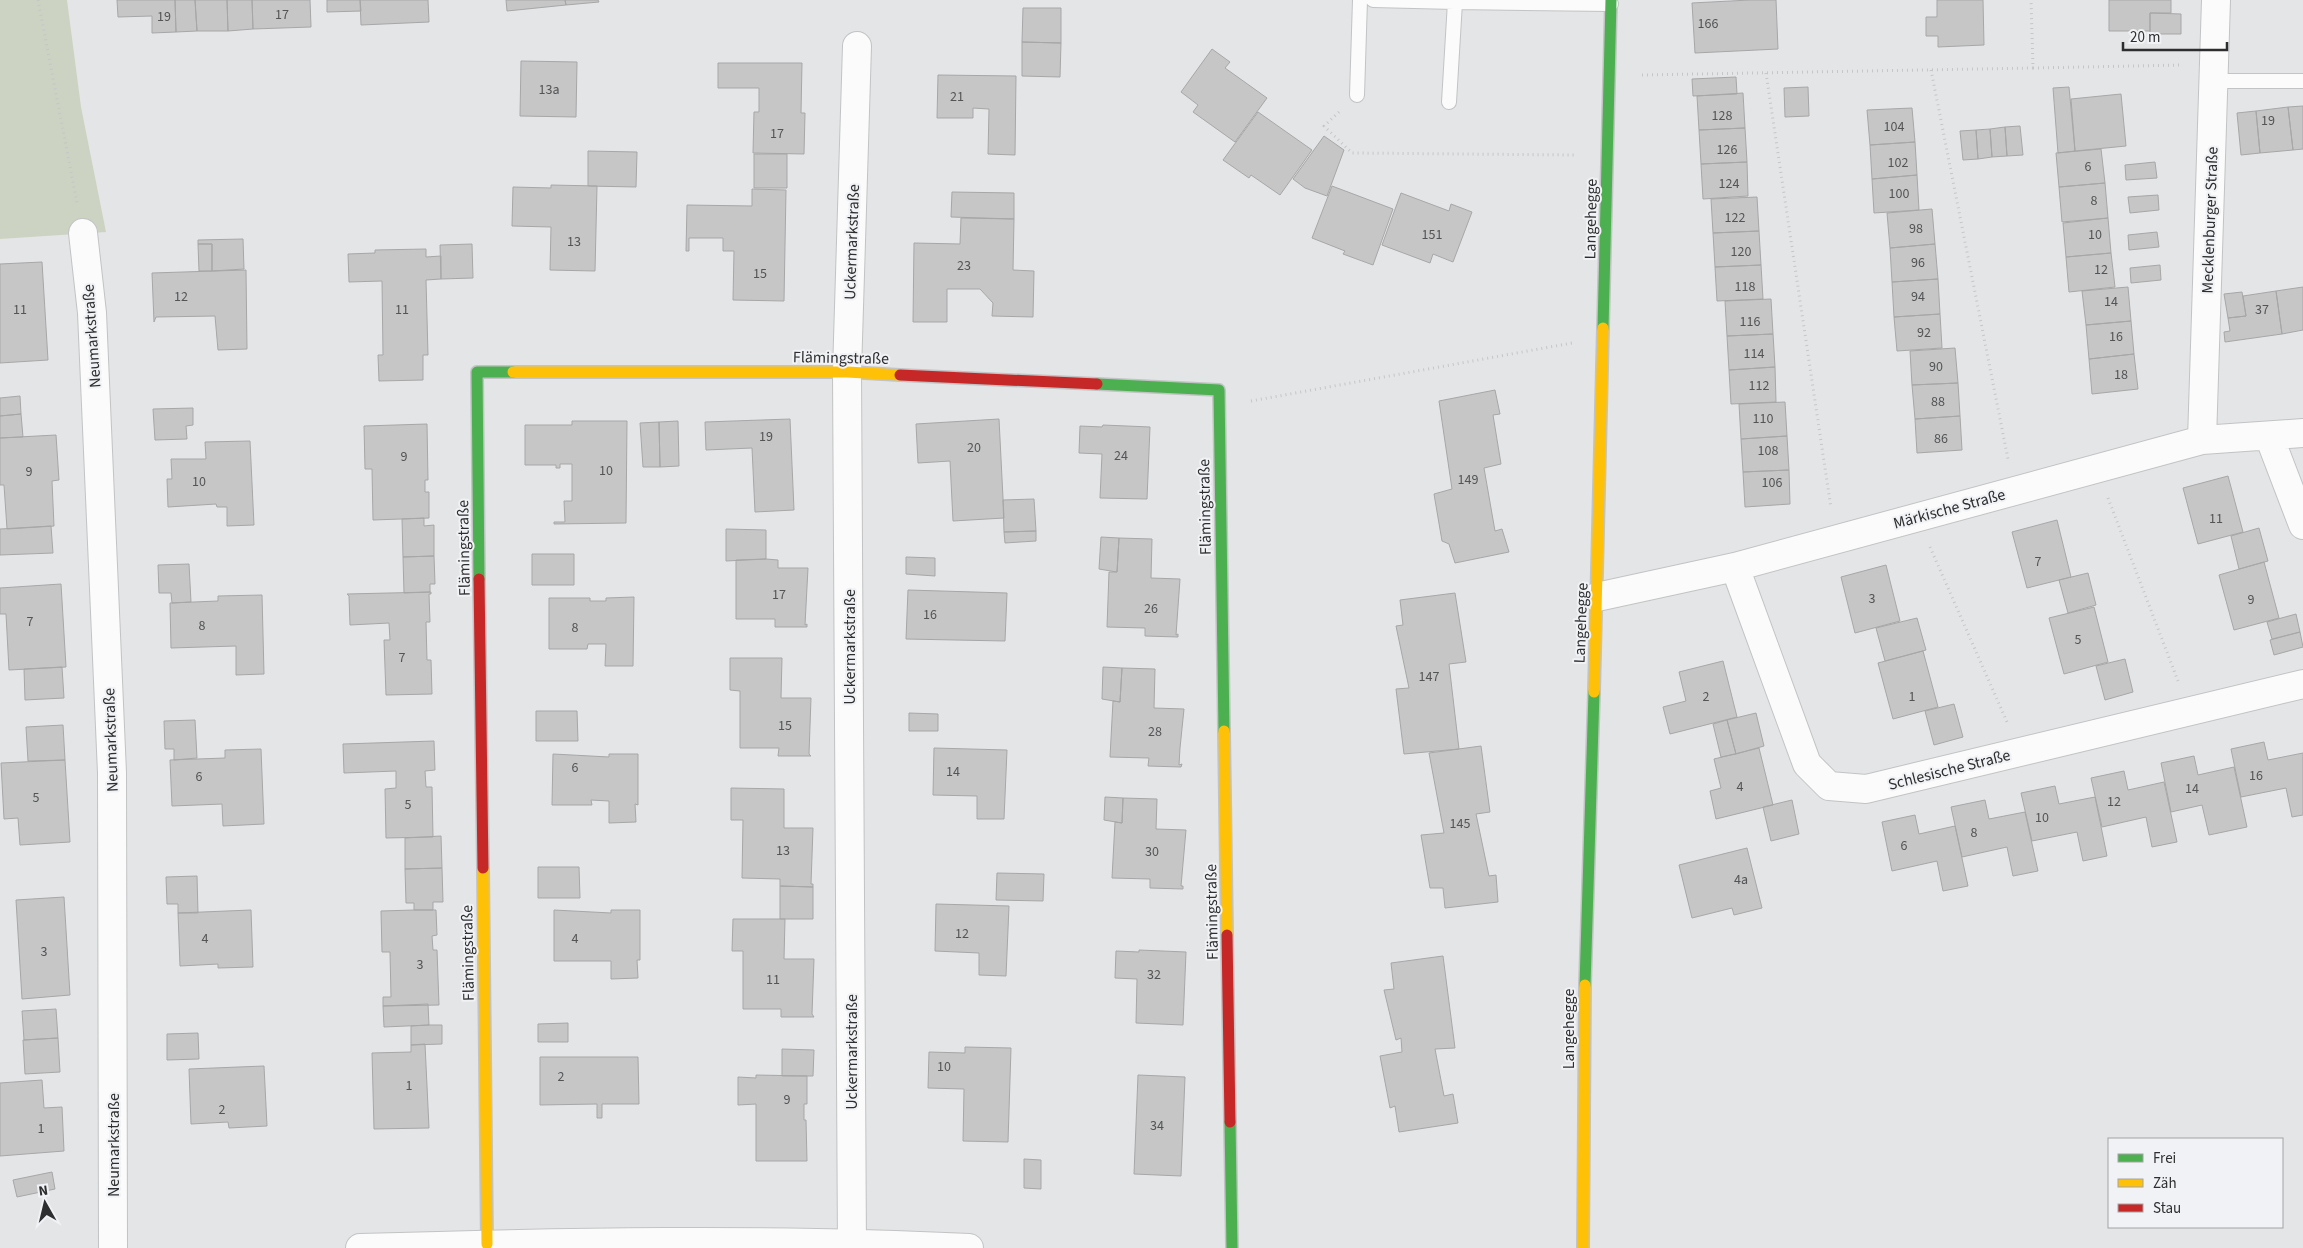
<svg xmlns="http://www.w3.org/2000/svg" width="2303" height="1248" viewBox="0 0 2303 1248" font-family="'Source Sans 3',sans-serif">
<rect width="100%" height="100%" fill="#e4e5e7"/>
<!-- green -->
<path fill="#ccd3c3" d="M0 0H67L81 107 106 232 0 239Z"/>
<!-- building -->
<path fill="#c6c6c7" stroke="#a7a7a8" d="M117 0H175L176 32 152 33V16L118 17Z
M175 0H195L197 31 176 32Z
M195 0H227L228 31H197Z
M227 0H252L253 29 228 31Z
M252 0H310L311 27 253 29Z
M327 0H360L361 11 327 12Z
M360 0H428L429 22 361 25Z
M506 0H565L566 5 507 11Z
M565 0H598L599 2 566 5Z
M1750 0H1776L1778 49 1695 53 1692 3Z
M1937 0H1983L1984 45 1938 47V36H1926V17H1937Z
M2109 0H2171V13H2150V31H2109Z
M1023 8H1061V43L1022 42Z
M2150 13 2181 14V34H2150Z
M1022 42 1061 43 1060 77 1022 76Z
M1212 49 1230 62 1225 68 1267 98 1235 142 1193 112 1198 105 1181 92Z
M521 61 577 62 576 117 520 116Z
M718 63H802L801 113H805L804 154 753 153 754 112H759V88H718Z
M938 75 1016 76 1015 155 988 154 989 109 973 108V118H937Z
M1736 77 1737 94 1693 96 1692 79Z
M1808 87 1809 116 1785 117 1784 88Z
M2069 87 2075 151 2058 153 2053 88Z
M1743 93 1745 128 1699 130 1697 96Z
M2121 94 2126 146 2075 151 2071 99Z
M2303 106V149L2293 150 2288 107Z
M2288 107 2293 150 2260 153 2256 111Z
M1912 108 1915 142 1870 145 1867 110Z
M2256 111 2260 153 2241 155 2237 113Z
M1258 112 1312 150 1280 195 1251 175 1249 178 1223 160Z
M2020 126 2023 155 2007 156 2005 127Z
M2005 127 2007 156 1992 157 1990 129Z
M1745 128 1747 162 1701 164 1699 130Z
M1990 129 1992 157 1978 159 1976 130Z
M1976 130 1978 159 1963 160 1960 131Z
M1324 136 1344 150 1327 196 1305 188 1293 179Z
M1915 142 1917 175 1872 179 1870 145Z
M2101 149 2105 183 2059 187 2056 153Z
M588 151 637 152 636 187 588 186Z
M754 154H787V188H754Z
M1747 162 1748 196 1703 199 1701 164Z
M2155 162 2157 178 2126 180 2125 165Z
M1917 175 1919 210 1874 213 1872 179Z
M2105 183 2108 218 2062 222 2059 187Z
M551 185 597 186 595 271 550 270 551 227 512 226 513 187 551 188Z
M1332 186 1393 209 1373 265 1343 254 1345 251 1312 238Z
M752 189 786 190 784 301 733 300 734 251H723V238H689V251H686L687 205 752 206Z
M952 192 1014 193V219L951 217Z
M1401 193 1449 211 1451 204 1472 212 1453 262 1433 254 1430 263 1382 245Z
M2158 195 2159 210 2130 213 2128 197Z
M1757 197 1759 231 1713 233 1711 199Z
M1932 209 1935 244 1890 248 1887 213Z
M961 218 1014 219 1013 270 1034 271 1033 317 992 316 993 303 980 289H947V322H913L914 243 960 244Z
M2108 218 2111 253 2066 257 2063 223Z
M1759 231 1761 265 1715 267 1713 233Z
M2157 232 2159 247 2129 250 2128 235Z
M243 239 244 269 212 271V244H198V240Z
M198 244H212V271H199Z
M472 244 473 278 441 279 440 245Z
M1935 244 1938 279 1892 282 1890 248Z
M426 249V257L441 256V279L426 280 428 355H423V380L379 381 378 355H383L382 281 349 282 348 254 375 253V250Z
M2111 253 2115 287 2069 292 2066 257Z
M42 262 48 360 0 363V264Z
M1761 265 1763 299 1717 301 1715 267Z
M2160 265 2161 280 2131 283 2130 268Z
M246 270 247 349 218 350 215 316 156 317 154 322 152 273Z
M1938 279 1940 314 1894 317 1892 282Z
M2128 287 2131 321 2086 325 2082 291Z
M2303 287V330L2282 334 2276 291Z
M2276 291 2282 334 2225 342 2224 332 2230 331 2228 318 2246 316 2243 296Z
M2242 292 2246 316 2228 318 2224 294Z
M1771 299 1773 334 1727 336 1725 301Z
M1940 314 1942 348 1897 351 1894 317Z
M2131 321 2134 354 2089 359 2086 325Z
M1773 334 1775 367 1729 370 1727 336Z
M1955 348 1958 383 1912 385 1910 351Z
M2134 354 2138 389 2092 394 2089 359Z
M1775 367 1776 402 1731 404 1729 370Z
M1958 383 1960 416 1915 419 1912 385Z
M1495 390 1500 414 1493 415 1501 464 1484 468 1495 531 1502 529 1509 552 1455 563 1449 544 1442 541 1434 494 1452 489 1439 401Z
M20 396 21 414 0 416V398Z
M1785 402 1787 436 1741 439 1739 404Z
M193 408V425L186 426 187 439 155 440 153 409Z
M21 414 23 437 0 438V416Z
M1960 416 1962 450 1917 453 1915 419Z
M790 419 794 510 755 512 752 448 706 450 705 422Z
M999 419 1004 518 953 521 950 461 918 463 916 424Z
M572 421H627L626 523 554 524V522H565L564 501H572V464H560V468H556V465H525V425H572Z
M678 421 679 466 660 467 659 422Z
M659 422 660 467H643L640 423Z
M427 424 428 480H425V492H429V518L373 520 372 469H365L364 426Z
M1103 425 1150 427 1147 499 1100 498 1102 454 1079 453 1080 426 1102 427Z
M56 435 59 480 52 481 54 526 7 529 4 485H0V438Z
M1787 436 1789 470 1743 472 1741 439Z
M250 441 254 525 227 526V507H217L216 504 168 507 167 479H172L171 459H206L205 442Z
M1789 470 1790 504 1745 507 1743 472Z
M2228 476 2243 532 2198 544 2183 488Z
M1034 499 1036 531 1004 532 1003 500Z
M424 518V526L434 525V556L403 557 402 519Z
M2057 520 2071 577 2027 588 2012 532Z
M51 526 53 553 0 555V529Z
M2259 528 2268 561 2239 569 2231 536Z
M726 529 766 530V559L726 561Z
M1036 531V541L1005 543 1004 532Z
M1101 537 1119 538 1117 572 1099 569Z
M1119 538 1152 539 1151 578 1180 579 1176 635 1178 634V637L1145 636V628L1107 627 1109 572H1117Z
M532 554H574V585H532Z
M434 556 435 584H430V592L404 593 403 557Z
M906 557 935 558V576L906 574Z
M766 559 778 560V568H808L805 625 807 624V627H775V619H736V560Z
M2264 562 2279 618 2234 630 2219 575Z
M189 564 191 602 172 603 171 593H159L158 565Z
M1886 565 1900 621 1855 633 1841 577Z
M2088 573 2096 605 2068 613 2059 580Z
M61 584 66 667 9 670 6 614H0V588Z
M908 590 1007 593 1005 641 906 639Z
M431 592V594H429L430 622H426L427 660H431L432 694 386 695 384 640H390L389 623 350 625 349 596 347 594Z
M1455 593 1466 662 1449 664 1459 749 1404 754 1396 689 1409 688 1396 626 1403 625 1400 600Z
M262 595 264 674 236 675V646L171 648 170 603 218 601V596Z
M634 597 633 666H605L606 644H588L587 649H549V598H590V601H606V598Z
M2094 607 2108 662 2064 674 2049 618Z
M2296 614 2300 632 2272 639 2267 622Z
M1917 618 1926 650 1885 661 1876 628Z
M2300 632 2303 647 2274 655 2270 640Z
M1923 651 1938 707 1893 719 1878 663Z
M730 658H782L781 698H811L809 754 811 756H778L779 748H740V691L730 690Z
M2125 659 2133 692 2105 700 2096 666Z
M1723 661 1737 717 1670 734 1663 707 1686 701 1679 672Z
M62 667 64 698 25 700 24 669Z
M1103 667 1122 668 1120 702 1102 699Z
M1122 668 1155 669 1154 708 1184 709 1180 748 1179 765 1182 764 1181 767 1148 766 1149 758 1110 757 1113 701 1120 702Z
M1954 704 1963 737 1934 745 1925 711Z
M536 711H577L578 741H536Z
M909 713 938 714V731H909Z
M1756 713 1764 746 1736 754 1727 720Z
M195 720 197 758 174 760V749H165L164 721Z
M1727 720 1736 754 1721 757 1713 724Z
M63 725 65 760 28 761 26 727Z
M434 741 435 770 425 771 426 787H432L433 837 386 838 385 789 396 788V771L344 773 343 744Z
M2264 742 2268 760 2303 753V815L2292 817 2286 788 2241 797 2231 749Z
M1481 746 1490 812 1476 814 1489 876 1496 875 1498 902 1445 908 1443 888H1430L1421 835 1444 833 1429 753Z
M934 748 1007 750 1004 819H977V796L933 795Z
M1759 748 1773 805 1716 819 1710 791 1721 788 1714 759Z
M261 749 264 824 223 826 222 804 172 806 170 760 225 758V750Z
M553 754 609 757V754H638V805L635 804 636 822 609 823V801L591 800 592 805H552Z
M2194 756 2198 775 2234 767 2247 827 2209 835 2202 805 2171 812 2161 763Z
M65 760 70 842 20 845 18 818 4 819 1 763Z
M2124 771 2128 790 2164 782 2177 842 2152 847 2146 817 2102 827 2091 778Z
M2055 786 2059 804 2095 797 2107 856 2083 861 2077 832 2032 841 2021 793Z
M731 788 784 789V828H813L811 884H813V887L780 886V879L742 878 743 820H731Z
M1105 797 1123 798 1122 823 1104 820Z
M1123 798 1157 799 1156 829 1186 830 1181 886H1183V889L1150 888V879L1112 878 1115 822 1122 823Z
M1792 800 1799 834 1771 841 1763 807Z
M1985 800 1989 819 2025 812 2038 871 2013 876 2007 847 1962 857 1951 807Z
M1915 815 1919 834 1955 826 1968 886 1943 891 1937 861 1892 871 1882 822Z
M441 836 442 868 405 869V838Z
M1747 848 1762 908 1734 915 1732 908 1692 918 1679 865Z
M538 867H579L580 898H538Z
M442 868 443 902H433V910H414V903H406L405 869Z
M997 873 1044 874 1043 901 996 900Z
M197 876 198 913H178V904H167L166 877Z
M780 886 813 887V919H780Z
M64 897 70 995 22 999 16 900Z
M936 904 1009 906 1006 976 979 975V953L935 951Z
M251 910 253 967 218 968V964L180 966 178 913Z
M414 910H436L437 935 432 936 433 950H437L439 1005 383 1006V997H391L390 952H382L381 911Z
M554 910 611 913V910H640V960H637L638 978 611 979V961H554Z
M733 919H785L784 959H814L812 1014 814 1017H781V1009H743V951H732Z
M1139 950 1186 952 1183 1025 1136 1023 1137 979 1115 978 1116 951 1139 952Z
M1443 956 1455 1048 1435 1049 1444 1096 1453 1094 1458 1123 1399 1132 1395 1106 1390 1108 1380 1056 1402 1052 1401 1038 1396 1040 1384 990 1394 989 1391 963Z
M428 1004 429 1025 384 1027 383 1006Z
M56 1009 58 1038 24 1040 22 1011Z
M568 1023V1042H538V1024Z
M429 1025H442V1044L411 1045V1026Z
M198 1033 199 1059 167 1060V1034Z
M58 1038 60 1072 25 1074 23 1040Z
M425 1044 429 1128 374 1129 372 1053 411 1052V1045Z
M965 1047 1011 1048 1008 1142 963 1141 964 1089 928 1088 929 1052 965 1053Z
M782 1049 814 1050 813 1076H782Z
M540 1057H638L639 1104H602V1118H597V1104L540 1105Z
M264 1066 267 1126 229 1128 228 1122 191 1124 189 1069Z
M756 1075 807 1076V1104H804V1120H806L807 1161H756V1104L738 1105V1077L756 1078Z
M1138 1075 1185 1077 1181 1176 1134 1174Z
M42 1080 44 1108 62 1107 64 1151 0 1156V1083Z
M1024 1159 1041 1160V1189L1024 1188Z
M52 1172 55 1189 17 1197 13 1180Z"/>
<g fill="none" stroke-linecap="round" stroke-linejoin="round">
<defs>
<path id="lane" d="M1373 0 1455 2V0
M2213 81H2303
M1357 95 1360 0
M1449 102 1455 2 1611 4"/>
<path id="street" d="M83 233 92 313 112 773 113 1248
M2269 436 2303 525
M2202 440 2216 0
M1735 567 1807 764 1829 786 1866 789 2303 684
M1597 597 1735 567 2202 440 2303 433
M360 1248C563 1242 767 1238 969 1248
M852 1248 847 372 857 46"/>
<path id="fast" d="M1603 328 1611 0
M1097 384 1219 390 1224 731
M479 579 477 372H513
M1585 985 1594 692
M1230 1122 1232 1248"/>
<path id="slow" d="M513 372H847L900 375
M1594 692 1603 328
M1224 731 1227 935
M483 868 487 1244
M1583 1248 1585 985"/>
<path id="jam" d="M900 375 1097 384
M479 579 483 868
M1227 935 1230 1122"/>
</defs>
<!-- lane casing -->
<use href="#lane" stroke="#c2c3c4" stroke-width="16"/>
<!-- street casing -->
<use href="#street" stroke="#c2c3c4" stroke-width="30"/>
<!-- fast casing -->
<use href="#fast" stroke="#c2c3c4" stroke-width="14"/>
<!-- slow casing -->
<use href="#slow" stroke="#c2c3c4" stroke-width="14"/>
<!-- jam casing -->
<use href="#jam" stroke="#c2c3c4" stroke-width="14"/>
<!-- path -->
<path stroke="#c5c6c7" stroke-width="3" stroke-dasharray="1 4" stroke-linecap="butt" d="M38 0 77 203
M2033 68 2182 65
M1931 70 2008 459
M1766 73 1831 508
M1642 75 2033 68 2031 0
M1339 112 1324 126 1352 153 1575 155
M1251 401 1572 343
M2108 498 2178 681
M1930 547 2007 722"/>
<!-- lane -->
<use href="#lane" stroke="#fbfbfb" stroke-width="14"/>
<!-- street -->
<use href="#street" stroke="#fbfbfb" stroke-width="28"/>
<!-- fast -->
<use href="#fast" stroke="#4caf50" stroke-width="11"/>
<!-- slow -->
<use href="#slow" stroke="#ffc107" stroke-width="11"/>
<!-- jam -->
<use href="#jam" stroke="#c62828" stroke-width="11"/>
</g>
<g text-anchor="middle" stroke-width="4" stroke-linejoin="round" paint-order="stroke">
<!-- number labels -->
<g font-size="14" fill="#535455">
<text x="282" y="19">17</text>
<text x="164" y="21">19</text>
<text x="1708" y="28">166</text>
<text x="549" y="94">13a</text>
<text x="957" y="101">21</text>
<text x="1722" y="120">128</text>
<text x="2268" y="125">19</text>
<text x="1894" y="131">104</text>
<text x="777" y="138">17</text>
<text x="1727" y="154">126</text>
<text x="1898" y="167">102</text>
<text x="2088" y="171">6</text>
<text x="1729" y="188">124</text>
<text x="1899" y="198">100</text>
<text x="2094" y="205">8</text>
<text x="1735" y="222">122</text>
<text x="1916" y="233">98</text>
<text x="1432" y="239">151</text>
<text x="2095" y="239">10</text>
<text x="574" y="246">13</text>
<text x="1741" y="256">120</text>
<text x="1918" y="267">96</text>
<text x="964" y="270">23</text>
<text x="2101" y="274">12</text>
<text x="760" y="278">15</text>
<text x="1745" y="291">118</text>
<text x="181" y="301">12</text>
<text x="1918" y="301">94</text>
<text x="2111" y="306">14</text>
<text x="20" y="314">11</text>
<text x="402" y="314">11</text>
<text x="2262" y="314">37</text>
<text x="1750" y="326">116</text>
<text x="1924" y="337">92</text>
<text x="2116" y="341">16</text>
<text x="1754" y="358">114</text>
<text x="1936" y="371">90</text>
<text x="2121" y="379">18</text>
<text x="1759" y="390">112</text>
<text x="1938" y="406">88</text>
<text x="1763" y="423">110</text>
<text x="766" y="441">19</text>
<text x="1941" y="443">86</text>
<text x="974" y="452">20</text>
<text x="1768" y="455">108</text>
<text x="1121" y="460">24</text>
<text x="404" y="461">9</text>
<text x="606" y="475">10</text>
<text x="29" y="476">9</text>
<text x="1468" y="484">149</text>
<text x="199" y="486">10</text>
<text x="1772" y="487">106</text>
<text x="2216" y="523">11</text>
<text x="2038" y="566">7</text>
<text x="779" y="599">17</text>
<text x="1872" y="603">3</text>
<text x="2251" y="604">9</text>
<text x="1151" y="613">26</text>
<text x="930" y="619">16</text>
<text x="30" y="626">7</text>
<text x="202" y="630">8</text>
<text x="575" y="632">8</text>
<text x="2078" y="644">5</text>
<text x="402" y="662">7</text>
<text x="1429" y="681">147</text>
<text x="1706" y="701">2</text>
<text x="1912" y="701">1</text>
<text x="785" y="730">15</text>
<text x="1155" y="736">28</text>
<text x="575" y="772">6</text>
<text x="953" y="776">14</text>
<text x="2256" y="780">16</text>
<text x="199" y="781">6</text>
<text x="1740" y="791">4</text>
<text x="2192" y="793">14</text>
<text x="36" y="802">5</text>
<text x="2114" y="806">12</text>
<text x="408" y="809">5</text>
<text x="2042" y="822">10</text>
<text x="1460" y="828">145</text>
<text x="1974" y="837">8</text>
<text x="1904" y="850">6</text>
<text x="783" y="855">13</text>
<text x="1152" y="856">30</text>
<text x="1741" y="884">4a</text>
<text x="962" y="938">12</text>
<text x="205" y="943">4</text>
<text x="575" y="943">4</text>
<text x="44" y="956">3</text>
<text x="420" y="969">3</text>
<text x="1154" y="979">32</text>
<text x="773" y="984">11</text>
<text x="944" y="1071">10</text>
<text x="561" y="1081">2</text>
<text x="409" y="1090">1</text>
<text x="787" y="1104">9</text>
<text x="222" y="1114">2</text>
<text x="1157" y="1130">34</text>
<text x="41" y="1133">1</text>
</g>
<!-- street labels -->
<g font-size="16" fill="#2d2e2f" stroke="#f1f2f5">
<text transform="translate(1590 219) rotate(-89)" y="6">Langehegge</text>
<text transform="translate(2209 220) rotate(-88)" y="6">Mecklenburger Straße</text>
<text transform="translate(851 242) rotate(-88)" y="6">Uckermarkstraße</text>
<text transform="translate(91 336) rotate(-94)" y="6">Neumarkstraße</text>
<text transform="translate(841 357) rotate(1)" y="6">Flämingstraße</text>
<text transform="translate(1204 507) rotate(-91)" y="6">Flämingstraße</text>
<text transform="translate(1949 508) rotate(-15)" y="6">Märkische Straße</text>
<text transform="translate(463 548) rotate(-91)" y="6">Flämingstraße</text>
<text transform="translate(1580 623) rotate(-88)" y="6">Langehegge</text>
<text transform="translate(849 647) rotate(-90)" y="6">Uckermarkstraße</text>
<text transform="translate(110 740) rotate(-92)" y="6">Neumarkstraße</text>
<text transform="translate(1949 769) rotate(-14)" y="6">Schlesische Straße</text>
<text transform="translate(1211 912) rotate(-91)" y="6">Flämingstraße</text>
<text transform="translate(467 953) rotate(-91)" y="6">Flämingstraße</text>
<text transform="translate(1568 1029) rotate(-90)" y="6">Langehegge</text>
<text transform="translate(851 1052) rotate(-90)" y="6">Uckermarkstraße</text>
<text transform="translate(113 1145) rotate(-90)" y="6">Neumarkstraße</text>
</g>
</g>
<!-- legend -->
<rect x="2108" y="1138" width="175" height="90" fill="#f1f2f5" stroke="#a3a4a6"/>
<rect x="2118" y="1154" width="25" height="8" fill="#4caf50" stroke="#a3a4a6"/>
<text x="2153" y="1163" font-size="15" fill="#2d2e2f">Frei</text>
<rect x="2118" y="1179" width="25" height="8" fill="#ffc107" stroke="#a3a4a6"/>
<text x="2153" y="1188" font-size="15" fill="#2d2e2f">Zäh</text>
<rect x="2118" y="1204" width="25" height="8" fill="#c62828" stroke="#a3a4a6"/>
<text x="2153" y="1213" font-size="15" fill="#2d2e2f">Stau</text>
<!-- north arrow -->
<g transform="translate(45 1203) rotate(352)" stroke="#f1f2f5" stroke-width="4" paint-order="stroke">
<path d="M0-4L9 19L0 12L-9 19Z" fill="#2d2e2f"/>
<text y="-8" font-size="14" font-weight="bold" text-anchor="middle" fill="#2d2e2f">N</text>
</g>
<!-- scale -->
<path d="M2123 42v8h104v-8" fill="none" stroke="#2d2e2f" stroke-width="2.5"/>
<text x="2130" y="42" font-size="15" fill="#2d2e2f" stroke="#f1f2f5" stroke-width="4" paint-order="stroke">20 m</text>
</svg>
